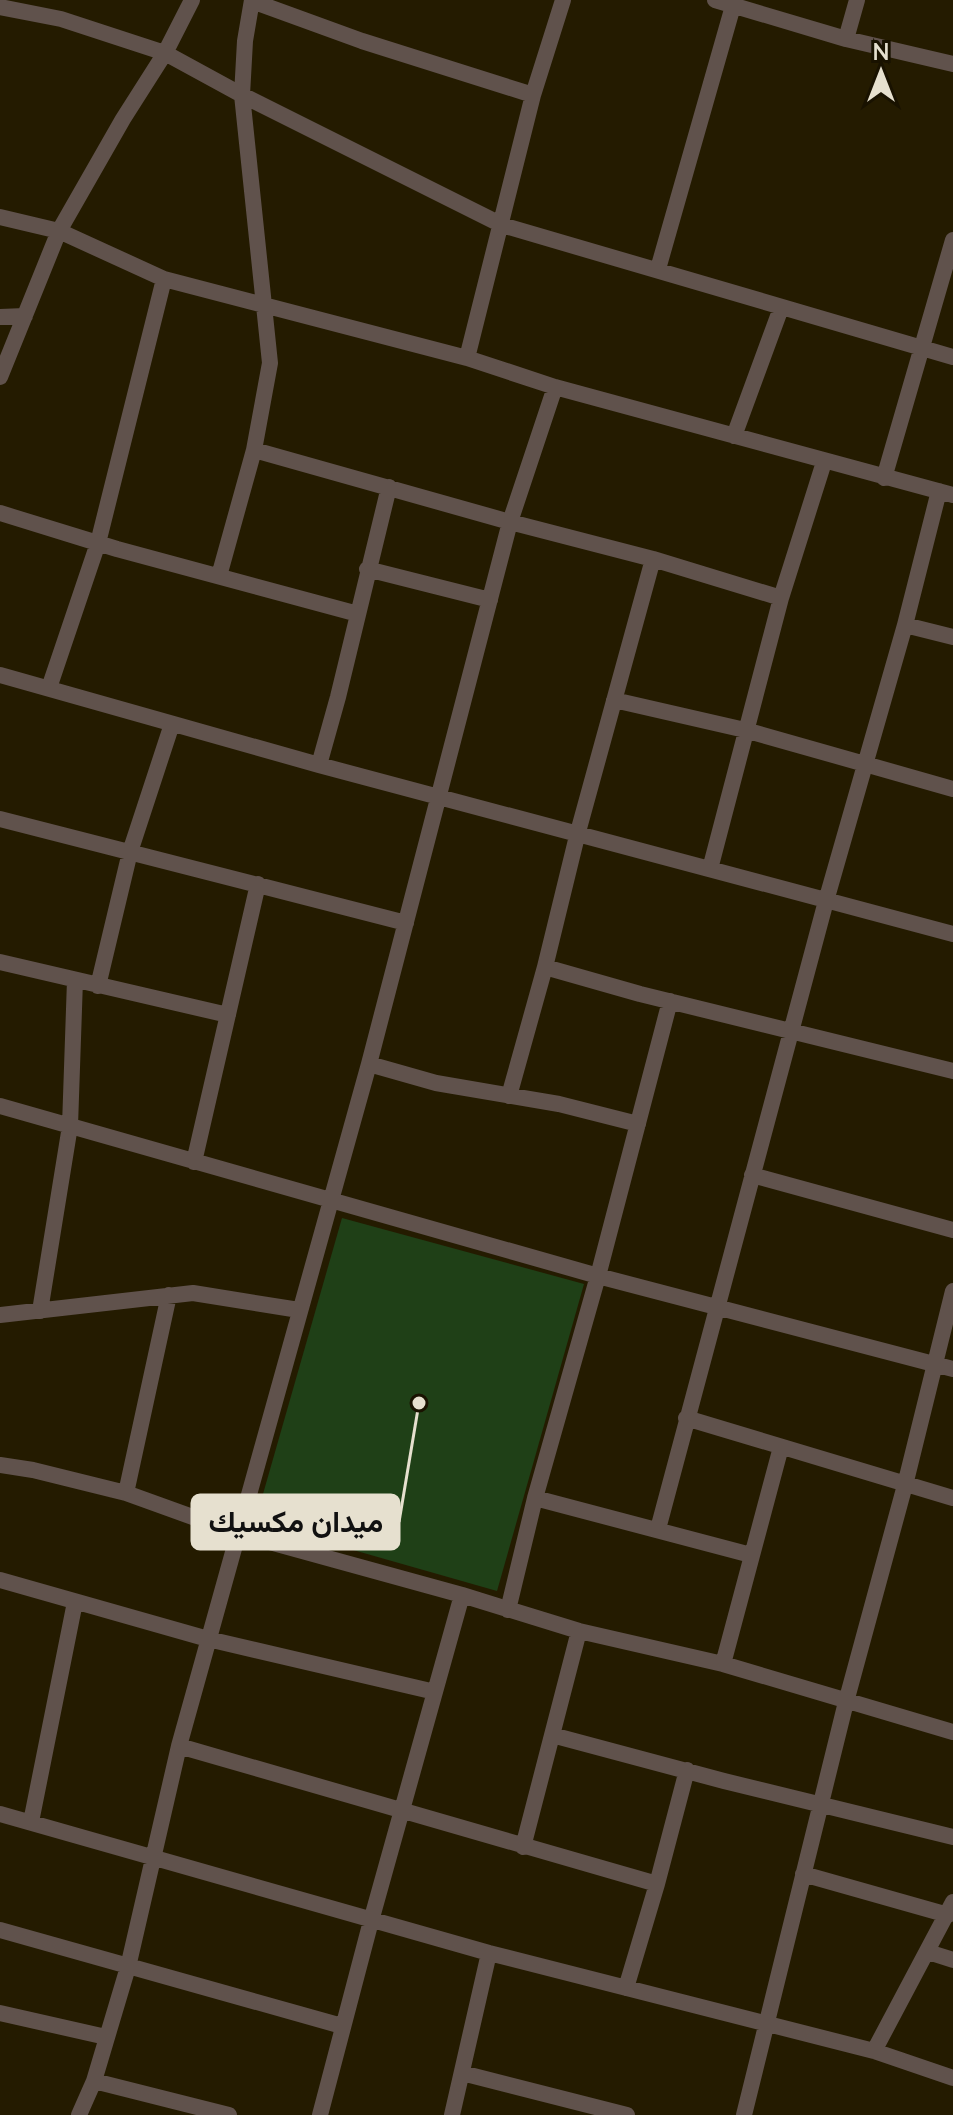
<svg xmlns="http://www.w3.org/2000/svg" width="953" height="2115" viewBox="0 0 953 2115" font-family="Lato,Vazirmatn,sans-serif">
<rect width="100%" height="100%" fill="#241b00"/>
<!-- pitch -->
<path fill="#1f4017" d="M342 1218 584 1284 497 1591 255 1522Z"/>
<g fill="none" stroke-linecap="round" stroke-linejoin="round">
<!-- street -->
<path stroke="#60524c" stroke-width="16" d="M715 0 846 39 953 64
M252 1 362 41 533 95
M0 7 61 19 165 53 242 95 502 225 953 357
M846 39 857 0
M0 217 59 231 164 279 467 358 555 387 953 495
M658 269 733 6
M0 317 25 316
M467 358 533 95 563 0
M0 377 59 231 123 119 165 53 192 0
M734 436 781 308
M254 450 510 522 653 559 781 598
M884 478 953 240
M0 513 117 549 358 614
M367 569 490 600
M219 576 254 450 270 363 242 95 245 41 252 0
M905 625 953 637
M0 675 319 765 953 934
M49 688 98 543 164 279
M614 700 745 730 953 789
M319 765 338 697 389 487
M0 819 406 923
M710 869 781 598 824 462
M0 962 228 1015
M545 967 640 994 953 1071
M98 986 130 852 172 724
M369 1064 436 1083 559 1104 638 1124
M509 1096 545 967 578 832 653 559
M0 1106 598 1276 953 1369
M194 1162 258 884
M752 1175 953 1230
M40 1311 70 1126 75 980
M0 1315 193 1293 299 1310
M686 1418 953 1498
M0 1465 33 1470 126 1493 237 1533 462 1595 579 1631 723 1664 953 1732
M126 1493 169 1295
M535 1498 751 1555
M658 1529 826 901 905 625 939 491
M0 1580 208 1639 435 1692
M508 1610 535 1498 598 1276 670 1001
M723 1664 781 1447
M552 1735 724 1781 953 1837
M179 1746 657 1884
M0 1814 489 1953 874 2051 953 2078
M31 1822 75 1602
M523 1847 579 1631
M803 1874 948 1915
M0 1930 342 2026
M928 1952 953 1960
M626 1988 657 1884 687 1770
M0 2013 106 2037
M874 2051 953 1902
M462 2073 627 2115
M94 2081 229 2115
M79 2115 94 2081 128 1967 179 1746 369 1064 510 522 555 387
M320 2115 371 1921 462 1595
M452 2115 489 1953
M744 2115 846 1702 905 1485 953 1291"/>
</g>
<!-- callouts -->
<path fill="none" stroke="#e6e0cf" stroke-width="3" d="M419 1403L399 1522"/>
<circle fill="#e6e0cf" stroke="#191200" stroke-width="3" cx="419" cy="1403" r="8"/>
<rect fill="#e6e0cf" stroke="#e6e0cf" stroke-width="3" x="192" y="1495" width="207" height="54" rx="8"/>
<g font-size="30" text-anchor="middle" font-weight="bold" fill="#111">
<text x="296" y="1532">ميدان مكسيك</text>
</g>
<!-- north arrow -->
<g transform="translate(881 72)" stroke="#191200" stroke-width="6" paint-order="stroke">
<path d="M0-6L14 30L0 20L-14 30Z" fill="#e6e0cf"/>
<text y="-12" font-size="22" font-weight="bold" text-anchor="middle" fill="#e6e0cf">N</text>
</g>
</svg>
